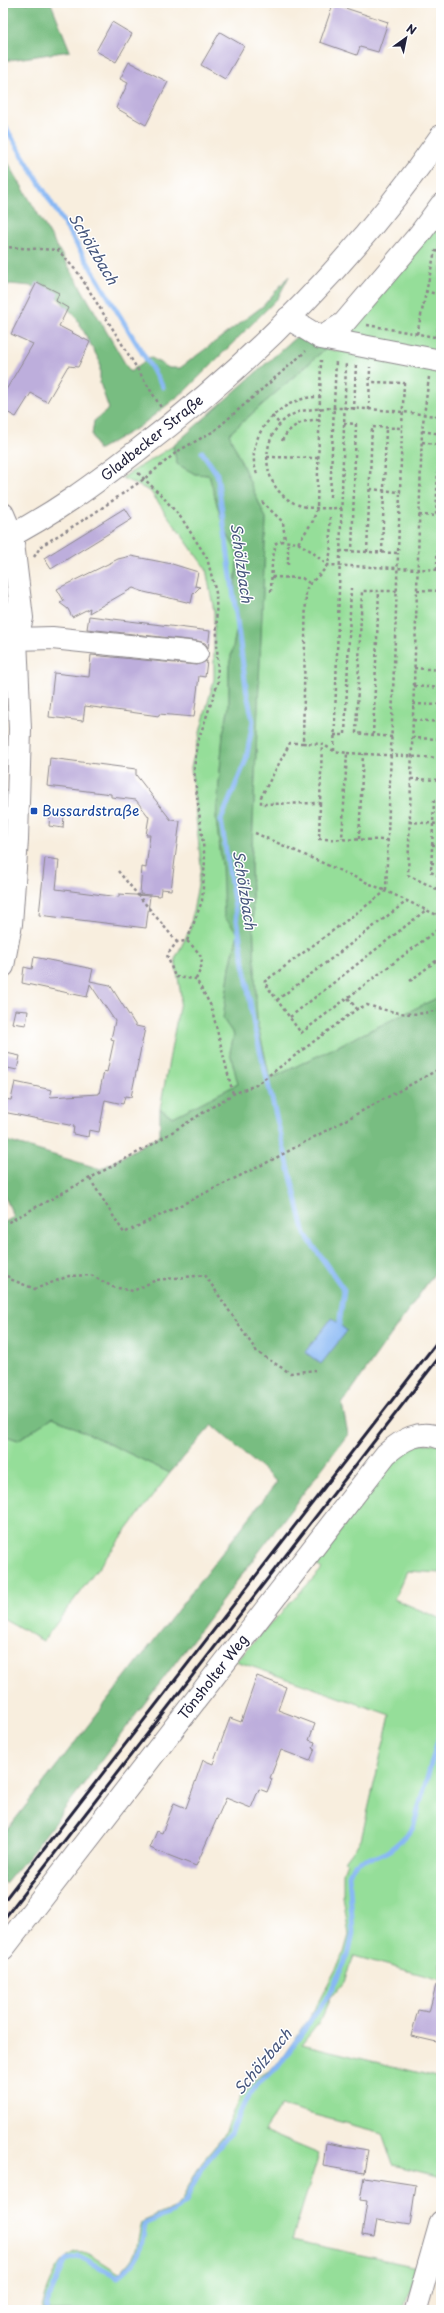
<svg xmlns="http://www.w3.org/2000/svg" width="444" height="2313" viewBox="0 0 444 2313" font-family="'Playpen Sans',sans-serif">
<rect width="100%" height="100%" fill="#fff"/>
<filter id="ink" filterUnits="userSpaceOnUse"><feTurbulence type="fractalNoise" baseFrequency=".025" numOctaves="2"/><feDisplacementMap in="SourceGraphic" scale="8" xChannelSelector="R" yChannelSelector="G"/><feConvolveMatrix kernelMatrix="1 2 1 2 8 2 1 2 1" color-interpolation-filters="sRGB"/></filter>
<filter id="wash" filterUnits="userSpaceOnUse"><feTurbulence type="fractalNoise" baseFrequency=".012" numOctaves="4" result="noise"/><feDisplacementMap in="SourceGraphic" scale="16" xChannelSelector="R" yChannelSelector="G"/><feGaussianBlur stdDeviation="0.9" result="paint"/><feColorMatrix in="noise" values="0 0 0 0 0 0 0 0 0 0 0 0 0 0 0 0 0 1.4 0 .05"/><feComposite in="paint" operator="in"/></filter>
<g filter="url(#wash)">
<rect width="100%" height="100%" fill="#f8eede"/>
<!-- green -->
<path fill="#95de99" stroke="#5c806a" d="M441 216V352L347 337 346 326Z
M325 349 441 366V996L270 1079 257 1021 251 869 266 519 229 434Z
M173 446 177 464 195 474 209 475 223 526 238 554 234 597 239 618 229 666V707L223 734 216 819 222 865 238 933 230 967 223 1019 234 1035 230 1052 238 1084 173 1117 160 1109 181 996 175 959 190 929 201 867 191 767 214 679V611L206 569 150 491 122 478Z
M53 1417 170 1473 43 1641 3 1618V1435L18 1440Z
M441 1443V1573L407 1571 394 1599 441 1619V1980L354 1956 344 1981 330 1998 319 2023 302 2044 441 2078V2177L393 2165 382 2133 281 2106 264 2131 319 2154 292 2240 417 2267 403 2310H42C44 2294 62 2245 83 2252 95 2256 108 2266 119 2273 142 2251 134 2249 142 2222L174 2208 182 2199 201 2163 223 2137 240 2098 256 2079 276 2066 309 2019 343 1956 349 1935 343 1896V1873L347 1862 345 1861 361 1840 390 1715 236 1661 322 1569 315 1564 406 1445Z"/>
<!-- forest -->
<path fill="#78bd81" stroke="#4d705e" d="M3 3H51L70 51 3 61Z
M3 154 130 372 150 357 169 368H180L263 306 289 276 278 298 186 390 139 427 98 450 92 435 94 421 109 409 100 383V362L76 317 51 291 31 286 10 284 3 287Z
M296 337 325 349 229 434 266 519 251 869 257 1021 270 1079 441 996V1264L342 1404 348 1434 33 1851 5 1884 3 1882V1835L277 1482 212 1425 170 1473 53 1417 18 1440 3 1435V1223L14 1217 3 1192V1140L101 1169 160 1135V1109L173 1117 238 1084 230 1052 234 1035 223 1019 230 967 238 933 224 917 222 865 216 819 223 734 229 707V666L239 618 234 597 238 554 223 526 209 475 195 474 177 464 173 446Z"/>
<!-- water -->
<path fill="#88b8f4" stroke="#556d98" d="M332 1318 347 1331 321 1364 305 1352Z"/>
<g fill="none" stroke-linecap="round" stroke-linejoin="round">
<!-- stream -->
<path stroke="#88b8f4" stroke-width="5" d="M3 123 163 387
M202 452 217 474 247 694 253 721 246 760 221 820 254 1026 305 1234 344 1290 339 1325
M46 2310 47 2303 66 2260 79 2256 118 2277C140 2260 141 2251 145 2224L173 2212 185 2201 202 2167 229 2135 246 2100 258 2083 278 2067 328 1996 348 1956 353 1933 349 1874C359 1852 369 1863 385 1853 396 1847 405 1837 413 1828L441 1729"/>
</g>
<g id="blocks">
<!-- building -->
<path fill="#bdaedc" d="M333 4 388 22 378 52 360 47 357 55 320 42Z
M112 22 132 34 116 62 96 51Z
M220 32 244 46 225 79 201 65Z
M129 62 168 82 146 125 116 108 128 83 120 79Z
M37 282 59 293 56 301 68 308 59 326 90 342 78 367 68 366 47 402 31 393 16 417 3 410V395L33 344 11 334Z
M125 508 132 519 51 569 44 558Z
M131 556 172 564 198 572 195 586 200 587 193 594 191 603 144 592 133 588 89 613 90 608 72 617 68 609 60 603 64 601 57 589 118 559Z
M89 616 210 631 208 648 205 643 198 641 87 629Z
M91 655 196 665 207 661 205 677 199 676 194 717 159 714V716L85 706 83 721 49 717 54 673 89 677Z
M50 758 136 769V775L171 820 180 821 171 890 161 889 160 896 140 894 142 867 146 868 150 835H146L149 817 136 800 111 797V794L47 786Z
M50 813 64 815 63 828 49 826Z
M45 858 59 860 56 889 119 897V894L150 896 146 928 39 915Z
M34 957 93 969 90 981 110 985 136 1026 145 1028 131 1097 125 1096 123 1104 105 1100 99 1132 89 1130 88 1137 73 1134 74 1126 3 1112V1099L11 1100 15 1082 52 1090 50 1097 99 1094 104 1071 107 1072 114 1040 111 1039 115 1021 90 984 87 997 22 983 24 967 32 969Z
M15 1010 28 1011 26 1025 12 1023Z
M6 1053 20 1056 17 1070 3 1067Z
M257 1676 286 1687 278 1710 315 1724 309 1740 315 1742 313 1748 315 1749 310 1761 281 1750 270 1778 272 1779 267 1792 259 1789 251 1808 226 1798 196 1866 150 1848 157 1831 162 1833 174 1803 186 1808 203 1760 213 1764 230 1718 241 1722Z
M436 1985H441V2043L411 2036 418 2010 429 2012Z
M326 2143 368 2150 364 2173 323 2166Z
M364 2177 416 2185 410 2225 377 2220 374 2237 362 2235 367 2201 360 2200Z"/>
</g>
</g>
<g filter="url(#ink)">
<use href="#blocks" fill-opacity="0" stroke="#8d888c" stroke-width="1"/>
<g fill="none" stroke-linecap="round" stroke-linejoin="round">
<defs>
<path id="minor" d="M288 318 321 338 441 361
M321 338 344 323 419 235 441 205
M3 514 12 535 22 618 16 639 20 729 17 840 11 924 3 966
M3 611 7 624 16 639
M16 639 52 638 197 653
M3 1949 386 1454C402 1440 419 1429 441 1438
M416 2310 441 2222"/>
<path id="major" d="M3 540C55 513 93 485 138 450 254 362 358 255 441 136"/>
</defs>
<!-- minor casing -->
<use href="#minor" stroke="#8d888c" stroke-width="24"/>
<!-- major casing -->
<use href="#major" stroke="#8d888c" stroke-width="24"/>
<!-- path -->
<path stroke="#8d888c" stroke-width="2.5" stroke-dasharray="3 3" stroke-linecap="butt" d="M3 247 58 250 79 274 162 409
M435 251 441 252
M425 291 441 295
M367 325 441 338
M417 334 435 251
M436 337 441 314
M429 377 422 431 408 875 441 891
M354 410 356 364
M369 410 370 367
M272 416 280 424
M344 423 356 424 352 552
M422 431 441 434
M282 441C289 426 304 419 319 420
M422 442 439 445 436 516
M267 457 318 458
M138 473 163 497 182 519 207 558 216 593 218 683 197 744 194 771 205 860 202 901 187 941 177 942 167 955 175 977 196 979 211 1006 233 1094
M257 474C242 436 282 395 320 397
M370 489 400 492 402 428
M330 497 336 360
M262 502 283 522 285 541
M342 508C326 508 308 510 294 503 257 485 259 428 296 413 321 402 411 412 441 417
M419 515 441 516
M330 517C330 531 333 552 327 565 322 575 311 580 306 590L303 743 322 744 334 751 347 753 342 839
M298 543 311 551 327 565 441 570
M340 551 398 553 400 492
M367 552 372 427 402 428 404 383 370 382
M382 553 386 427
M34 557 41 546 93 514 144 479 178 451 214 431 306 351
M288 565V542
M437 570 438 516
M272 577 302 578 309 583
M417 590 441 591
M271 592 272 562 276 543 283 541 298 543 313 521 317 508 321 360
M414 668 441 670
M414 686 441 688
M413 704 441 705
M413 720 441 722
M334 735H345L351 588
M373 735 379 591
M392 737 356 733 362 591H397
M412 738 441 739
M303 743H290L261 797V804L320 803 322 744
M334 751 346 362
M347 753 441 758
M411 779 441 780
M441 801H434L431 872 441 877
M320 803 319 839 389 840
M409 822 441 824
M255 833 386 891 398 553
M359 839 363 754
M432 845H441
M431 863 441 864
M118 871 177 942
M441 917 386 891 264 982 301 1033 441 927
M187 941C203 956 206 959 196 979
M410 981 441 957
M348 998 357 1009
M277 1000 407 901
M290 1017 426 910
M90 1179 124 1233 272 1160 441 1068
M3 1225 153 1144 233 1094 256 1085 357 1009 367 1005C395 1013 412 1018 441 1009
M3 1271 10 1279 35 1289 69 1276 91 1275 113 1287 133 1291 156 1280 205 1275 257 1352 290 1373 315 1370"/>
<!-- minor -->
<use href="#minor" stroke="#fff" stroke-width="22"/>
<!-- major -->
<use href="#major" stroke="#fff" stroke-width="22"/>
<!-- rail -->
<path stroke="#22223b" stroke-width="3" d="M3 1902 441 1337
M3 1920 441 1355"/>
</g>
</g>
<!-- markers -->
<rect fill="#1a4fb4" stroke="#fff" stroke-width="1.5" x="30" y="807" width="8" height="8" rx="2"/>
<g text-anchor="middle" stroke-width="3" stroke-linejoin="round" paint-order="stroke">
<!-- street labels -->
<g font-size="14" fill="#22223b" stroke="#fff">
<text transform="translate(152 438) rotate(-39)" y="5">Gladbecker Straße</text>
<text transform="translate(213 1677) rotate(-52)" y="5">Tönsholter Weg</text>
</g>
<!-- transit labels -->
<g font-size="14" fill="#164399" stroke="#fff" text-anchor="start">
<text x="42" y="816">Bussardstraße</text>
</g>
<!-- water labels -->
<g font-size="15" font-style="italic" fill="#46567c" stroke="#fff">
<text transform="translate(93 249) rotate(59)" y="5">Schölzbach</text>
<text transform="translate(241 563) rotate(82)" y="5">Schölzbach</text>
<text transform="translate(244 890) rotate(81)" y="5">Schölzbach</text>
<text transform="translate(263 2062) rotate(-50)" y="5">Schölzbach</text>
</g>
</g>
<!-- margin -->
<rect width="444" height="2313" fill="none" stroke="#fff" stroke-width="16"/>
<!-- north arrow -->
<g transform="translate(406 38) rotate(33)" stroke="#ffffff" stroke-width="3" paint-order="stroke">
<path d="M0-3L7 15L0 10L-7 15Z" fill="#22223b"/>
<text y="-6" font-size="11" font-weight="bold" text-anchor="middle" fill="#22223b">N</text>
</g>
</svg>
